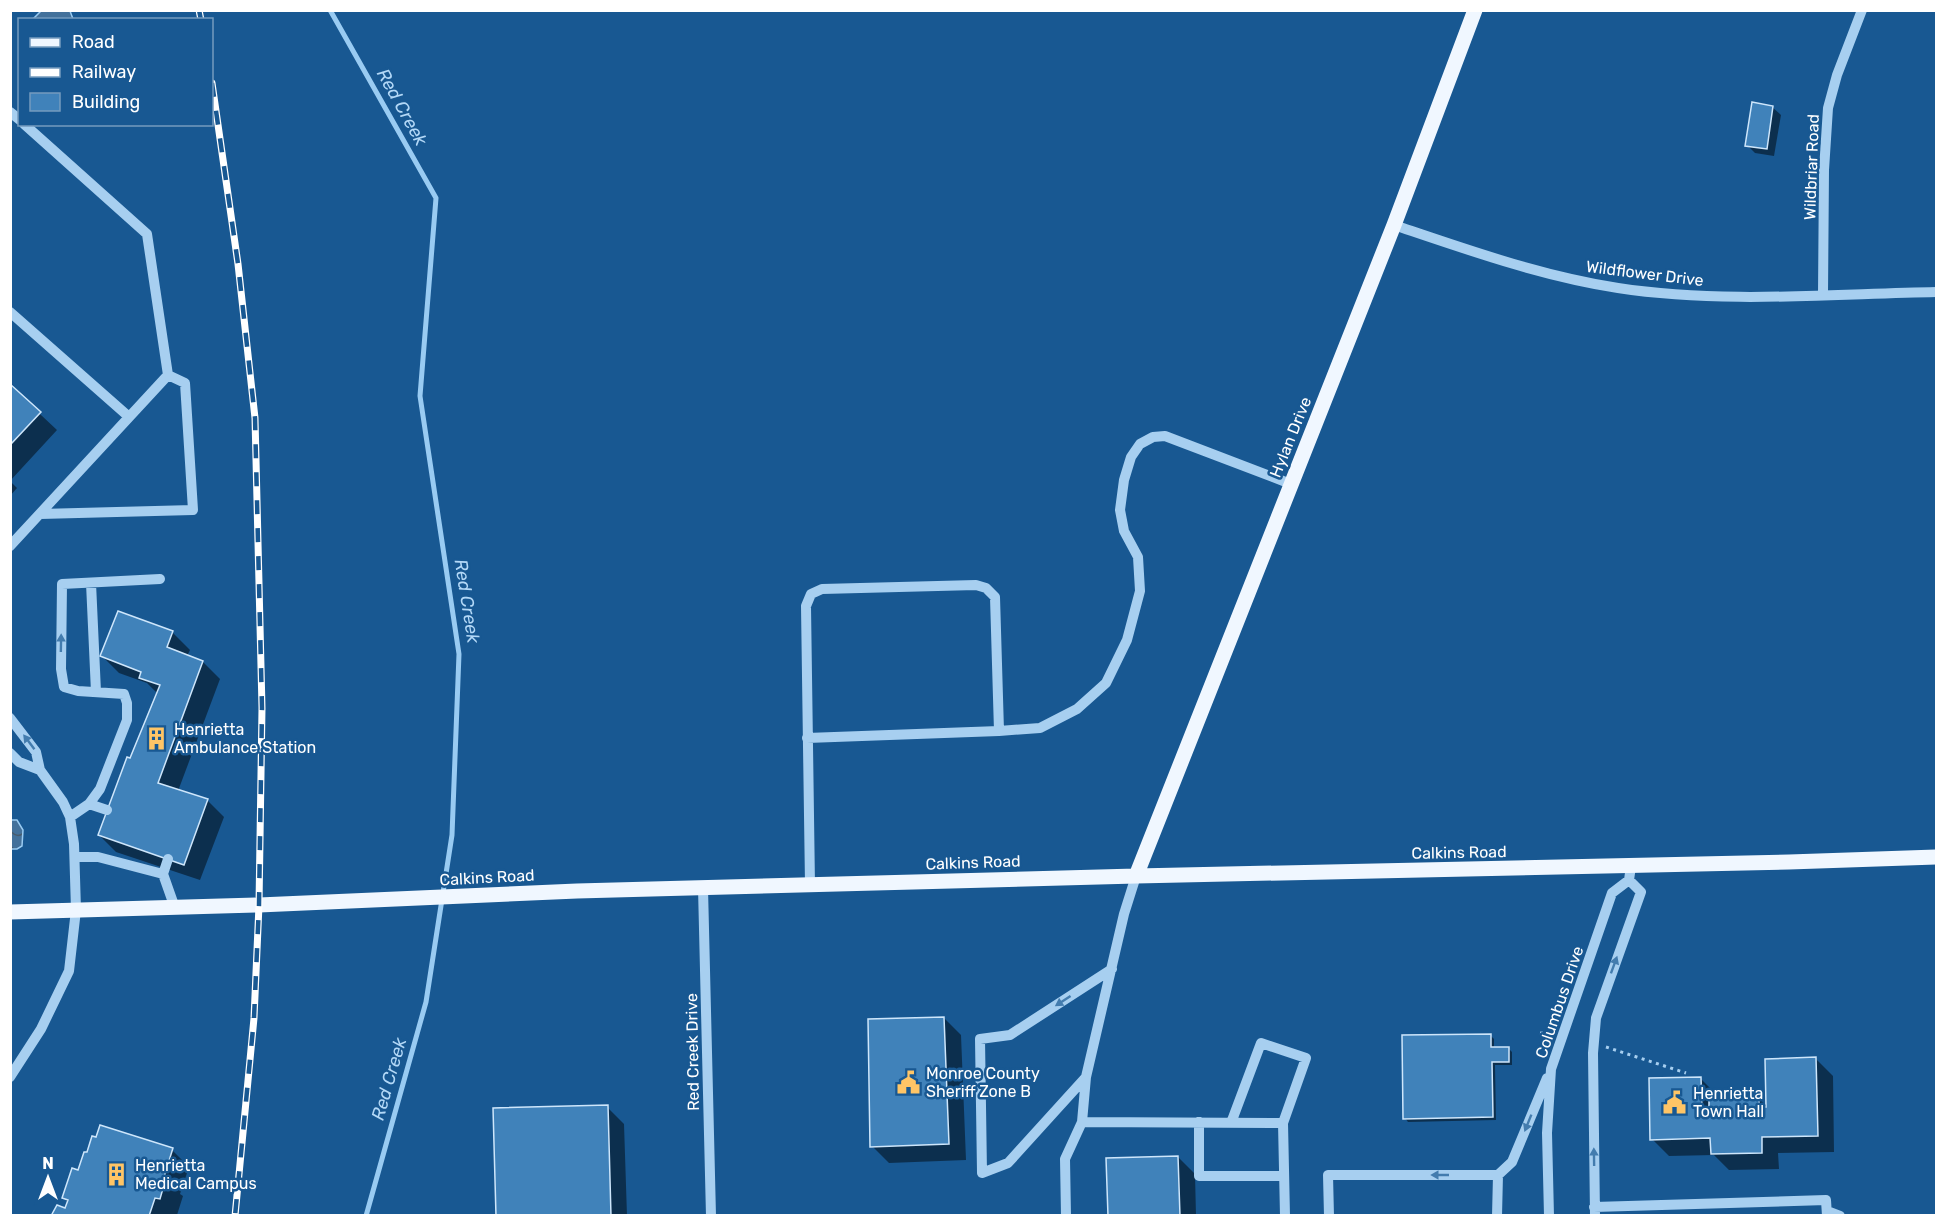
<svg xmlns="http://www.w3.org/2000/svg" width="1947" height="1226" viewBox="0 0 1947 1226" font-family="Rubik,sans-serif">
<defs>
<pattern id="water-waves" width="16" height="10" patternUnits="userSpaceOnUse" patternTransform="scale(1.5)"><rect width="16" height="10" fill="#43719b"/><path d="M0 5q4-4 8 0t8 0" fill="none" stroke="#485b6c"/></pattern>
</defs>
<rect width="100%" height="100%" fill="#185892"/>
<!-- water -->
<path fill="url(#water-waves)" stroke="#99cbf2" stroke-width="1.5" d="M42 10 70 11 73 19H33Z
M11 820H17L23 830 22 846 17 849H11Z"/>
<!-- shadow -->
<path fill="#0007" d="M1772 107 1781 115 1774 156 1755 153 1747 145Z
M10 386 57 430 10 481Z
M10 481 17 488 10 496Z
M119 612 173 633 190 650 187 656 203 662 220 679 178 791 207 800 224 817 200 880 116 852 99 835 158 694 147 683 119 673 102 656Z
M944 1018 961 1035 966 1160 889 1163 872 1146Z
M1490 1035 1494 1039V1048H1508L1512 1052V1065H1495L1496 1120 1408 1122 1405 1118Z
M1816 1059 1833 1076 1834 1152 1778 1153 1779 1169 1729 1170 1714 1155 1669 1156 1652 1139 1700 1078 1717 1095V1099L1759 1098 1767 1107Z
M607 1107 624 1124 627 1216H497Z
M172 1150 189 1167 180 1194 183 1196 177 1215 52 1216 66 1210 68 1202 64 1198 79 1172Z
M1178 1157 1195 1174 1196 1216H1109Z"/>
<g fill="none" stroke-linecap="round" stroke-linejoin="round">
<!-- stream -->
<path stroke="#99cbf2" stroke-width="5" d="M330 10 436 198 420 396 459 654 452 835 426 1002 366 1216"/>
</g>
<!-- building -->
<path fill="#4082ba" stroke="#cee6fb" stroke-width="1.5" d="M1752 102 1773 106 1767 149 1745 146Z
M10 384 41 412 10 445Z
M118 611 173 631 167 647 203 661 158 783 208 799 184 865 98 835 127 757 130 758 160 685 139 678 141 672 100 656Z
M944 1017 949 1144 870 1147 868 1019Z
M1491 1034V1047H1509V1062H1492L1493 1117 1403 1119 1402 1035Z
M1816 1057 1818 1136 1762 1137V1153L1711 1154 1710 1138 1650 1140 1649 1078 1701 1077 1702 1110H1709V1098L1759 1096V1107H1766L1765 1059Z
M608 1105 611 1216H496L493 1108Z
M100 1125 173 1148 164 1177 166 1178 160 1199 155 1198 149 1216H51L57 1205 65 1208 68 1200 62 1198 72 1168 78 1170 84 1152H87L92 1136 96 1137Z
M1178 1156 1180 1216H1108L1106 1158Z"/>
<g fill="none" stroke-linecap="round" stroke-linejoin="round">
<!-- path -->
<path stroke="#a7cff0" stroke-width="3" stroke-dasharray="3 4.5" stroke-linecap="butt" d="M1540 1033 1550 1034
M1606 1047 1686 1073"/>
<!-- minor -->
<path stroke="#a7cff0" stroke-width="10" d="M10 112 20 120
M1394 225C1468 250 1541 276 1618 288 1723 304 1831 294 1936 292
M1823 294 1824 170 1828 108 1837 75 1862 10
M10 312 128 416
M40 514 193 510 185 383 168 375
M10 546 168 375 147 234 24 124
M91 583 96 692
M10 718 36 752 40 770 63 802 70 817
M807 738 999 731
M10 753 19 762 40 770
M89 804 107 810
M75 857H98L163 874 175 908
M163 874 168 859
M810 885 806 606 811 594 822 589 976 585 986 588 995 597 999 731 1040 728 1077 709 1106 683 1127 640 1140 591 1138 557 1124 531 1120 510 1124 480 1131 457 1140 444 1153 437 1165 436 1291 484
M703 888 711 1216
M10 1077 41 1029 69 971 76 910 74 844 70 817 89 804 100 789 127 720V703L124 694 78 691 64 687 61 669 62 584 160 579
M1086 1077 1008 1163 982 1173 980 1039 1010 1035 1112 969
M1082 1122 1283 1123 1285 1216
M1199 1122V1176H1284
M1231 1123 1261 1043 1306 1058 1283 1123
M1594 1207 1826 1200 1827 1216
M1827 1211 1840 1216
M1066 1216 1065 1159 1082 1122 1086 1077 1124 914 1136 876
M1329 1216 1328 1175H1498L1512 1162 1547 1078
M1497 1216 1498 1175
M1549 1216 1547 1133 1551 1069 1612 893 1629 880 1631 866
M1595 1216 1593 1053 1596 1018 1641 892 1629 880"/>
<!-- major -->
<path stroke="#f0f7ff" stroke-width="15" d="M1136 876 1394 225 1475 10
M10 912 259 905 577 891 1136 876 1789 862 1936 857"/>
<defs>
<path id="rail" d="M199 10 201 20
M212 83 238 264 255 418 262 708 259 905 254 1018 235 1216"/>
</defs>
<!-- rail casing -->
<use href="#rail" stroke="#fff" stroke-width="7"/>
<!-- rail -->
<use href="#rail" stroke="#185892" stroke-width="4.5" stroke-dasharray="14" stroke-linecap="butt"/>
</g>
<!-- one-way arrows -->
<defs><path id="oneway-solid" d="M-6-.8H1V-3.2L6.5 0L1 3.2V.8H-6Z" transform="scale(1.5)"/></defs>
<g fill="#437cae">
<use href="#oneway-solid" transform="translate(61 643) rotate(-89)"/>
<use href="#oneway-solid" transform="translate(29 742) rotate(-127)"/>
<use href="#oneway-solid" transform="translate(1614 965) rotate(-70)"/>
<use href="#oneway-solid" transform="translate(1063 1001) rotate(147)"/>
<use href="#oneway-solid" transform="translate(1528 1123) rotate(112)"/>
<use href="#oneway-solid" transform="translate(1594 1157) rotate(-91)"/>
<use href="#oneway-solid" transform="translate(1440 1175) rotate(180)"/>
</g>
<!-- icons -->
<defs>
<symbol id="building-bare" viewBox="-9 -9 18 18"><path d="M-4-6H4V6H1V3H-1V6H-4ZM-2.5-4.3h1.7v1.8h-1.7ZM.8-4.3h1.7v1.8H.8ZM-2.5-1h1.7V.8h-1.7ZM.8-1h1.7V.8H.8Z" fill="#ffc566" stroke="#185892" stroke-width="2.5" paint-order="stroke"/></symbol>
<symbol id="civic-bare" viewBox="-9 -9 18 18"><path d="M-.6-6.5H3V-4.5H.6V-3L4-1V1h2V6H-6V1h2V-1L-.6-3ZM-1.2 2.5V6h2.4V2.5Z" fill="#ffc566" stroke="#185892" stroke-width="2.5" paint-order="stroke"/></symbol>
</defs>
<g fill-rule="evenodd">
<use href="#building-bare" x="140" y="722" width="33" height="33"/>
<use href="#civic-bare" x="892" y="1066" width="33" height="33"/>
<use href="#civic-bare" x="1658" y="1086" width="33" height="33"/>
<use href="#building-bare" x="100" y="1158" width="33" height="33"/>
</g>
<g text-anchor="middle" stroke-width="5" stroke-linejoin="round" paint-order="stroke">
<!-- street labels -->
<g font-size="16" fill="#fff" stroke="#185892">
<text transform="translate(1811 167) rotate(-88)" y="6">Wildbriar Road</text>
<text transform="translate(1645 273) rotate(7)" y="6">Wildflower Drive</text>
<text transform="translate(1290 437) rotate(-68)" y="6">Hylan Drive</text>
<text transform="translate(1459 852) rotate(-1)" y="6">Calkins Road</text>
<text transform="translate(973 862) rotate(-2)" y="6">Calkins Road</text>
<text transform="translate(487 877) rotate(-3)" y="6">Calkins Road</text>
<text transform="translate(1559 1002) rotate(-71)" y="6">Columbus Drive</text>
<text transform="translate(692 1052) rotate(-91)" y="6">Red Creek Drive</text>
</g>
<!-- poi labels -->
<g font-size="16" fill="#fff" stroke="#185892" text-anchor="start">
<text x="174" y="735">Henrietta<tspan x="174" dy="18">Ambulance Station</tspan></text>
<text x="926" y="1079">Monroe County<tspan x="926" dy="18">Sheriff Zone B</tspan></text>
<text x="1693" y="1099">Henrietta<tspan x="1693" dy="18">Town Hall</tspan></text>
<text x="135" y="1171">Henrietta<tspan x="135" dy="18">Medical Campus</tspan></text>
</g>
<!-- water labels -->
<g font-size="18" font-style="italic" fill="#b3d8f7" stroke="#185892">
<text transform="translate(402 107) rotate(61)" y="6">Red Creek</text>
<text transform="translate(467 601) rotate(81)" y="6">Red Creek</text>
<text transform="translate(389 1079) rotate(-74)" y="6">Red Creek</text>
</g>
</g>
<!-- border -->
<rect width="1947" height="1226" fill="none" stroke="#ffffff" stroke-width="24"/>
<!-- legend -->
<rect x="18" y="18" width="195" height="108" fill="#185892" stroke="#749bbe" stroke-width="1.5"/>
<rect x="30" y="38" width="30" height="9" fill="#f0f7ff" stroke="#749bbe" stroke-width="1.5"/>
<text x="72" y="48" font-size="18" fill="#ffffff">Road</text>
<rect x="30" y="68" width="30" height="9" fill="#ffffff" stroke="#749bbe" stroke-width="1.5"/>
<text x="72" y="78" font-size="18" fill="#ffffff">Railway</text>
<rect x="30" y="93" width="30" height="18" fill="#4082ba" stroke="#749bbe" stroke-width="1.5"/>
<text x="72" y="108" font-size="18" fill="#ffffff">Building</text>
<!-- north arrow -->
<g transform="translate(48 1178)" stroke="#185892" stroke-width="4.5" paint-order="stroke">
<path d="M0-4.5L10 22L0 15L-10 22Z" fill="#ffffff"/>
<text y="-9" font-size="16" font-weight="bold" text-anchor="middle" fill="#ffffff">N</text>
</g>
</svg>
